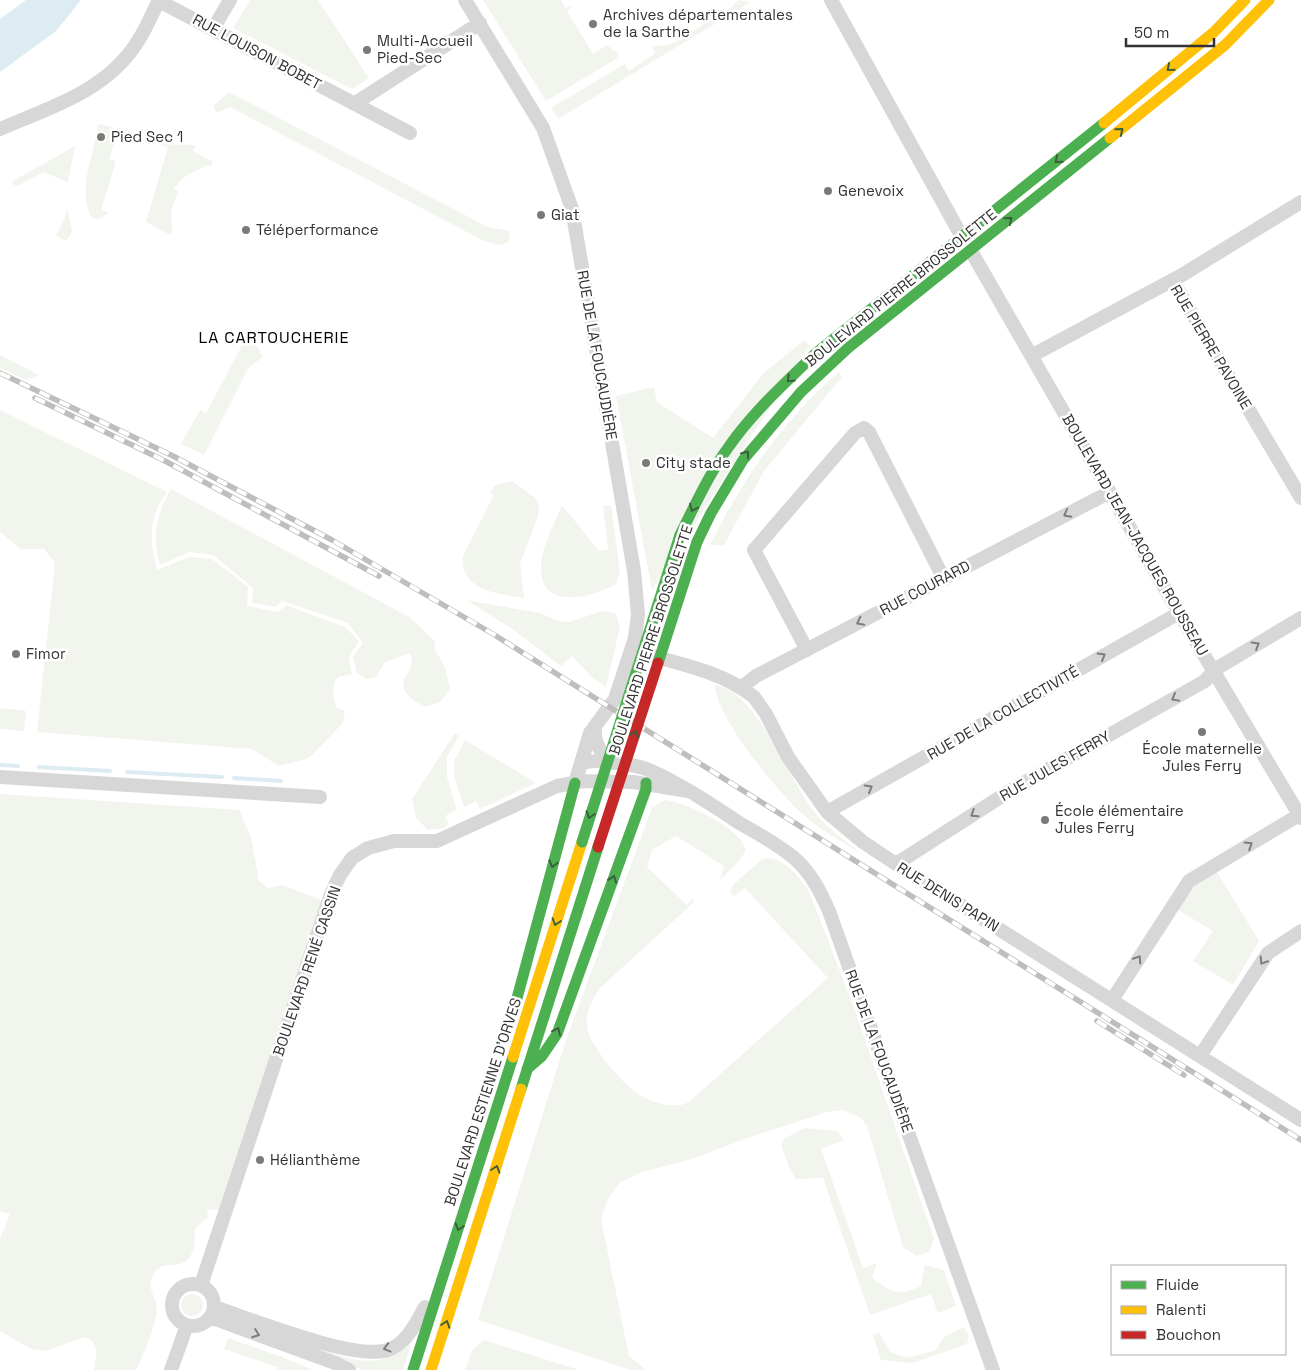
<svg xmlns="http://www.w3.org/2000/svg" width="1301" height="1370" viewBox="0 0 1301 1370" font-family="'Space Grotesk',sans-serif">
<rect width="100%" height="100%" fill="#fff"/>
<!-- green -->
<path fill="#f1f5ed" d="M250 0H318L369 78 354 88H350L233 28Z
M483 0H561L565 8 569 6 571 8 567 11 593 54 607 45 619 54 616 59 546 101Z
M738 0 751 2 558 119 551 108 625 64 629 71 655 53 652 46 668 45 677 41 732 7Z
M229 92 488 227 510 231 509 242 499 245 484 241 230 107 217 113 213 106Z
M98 124 119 129 109 159 116 161 101 210 109 213 98 219 92 218C76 190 95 153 98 124Z
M159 144 196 145 193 151 213 162 211 166 208 165C195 172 183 174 174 189L178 191 171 211 172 232 170 235 146 222 168 147Z
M75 146 68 182 43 172 18 186 12 184 13 181Z
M68 210 72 232 66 241 56 236Z
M246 338 255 343 263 357 249 367 204 455 181 444 200 410 206 413Z
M804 340 810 346 652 590 616 396 654 387 657 402 713 438 763 374Z
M0 355 39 375 26 380 0 368Z
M839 372 842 377 764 471 724 545H710C743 479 782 421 839 372Z
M0 410 167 492C148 518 149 540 157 570L189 557 212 559 248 587 247 606 278 612 286 605 345 627 359 641 349 657 352 674 338 677C331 686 333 697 336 707L345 711 343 723 309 758 279 766 252 749 37 732 55 563 44 549H21L0 532Z
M512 481 534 497 539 505 538 516 520 564 524 598C498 594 460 591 463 556L494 495 490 493 494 486Z
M171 489 411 618 435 642V650L445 667 450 689 440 702 425 707C379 682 421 676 410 653L385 662 376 677 366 679 356 672 353 656 363 643 348 623 282 601 276 607 252 603 253 588 213 555 190 552 160 565C152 538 156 513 171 489Z
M562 505 599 551 608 549 603 506 611 505 620 572 616 584C590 599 537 611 541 563 542 547 556 521 562 505Z
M466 600 540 613 558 621 569 622 603 611 615 613 620 627 606 687 592 677 572 656 561 666 514 630Z
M715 685C759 692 789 783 817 815 830 831 848 843 864 855 843 842 818 829 800 812 775 788 717 719 715 685Z
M0 708 26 711 24 731 0 729Z
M455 733 459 736 447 757V777L457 810 445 816 449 824 444 828 428 830 416 818 412 799Z
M465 740 536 783 480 809 476 801 464 807 454 776V761Z
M0 794 239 810 251 837 259 881 268 888 283 885 324 901 219 1213 217 1209 207 1210 208 1218C186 1231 200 1236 192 1253 181 1276 160 1253 151 1280 148 1289 157 1300 157 1309 158 1318 141 1364 135 1370H94C95 1356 102 1343 84 1337L46 1351 31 1349 0 1331V1239L10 1214 0 1212Z
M665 800C687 803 740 827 746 850L740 860 720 880 724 866 676 836 652 850 647 867 687 905 693 898V903L600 988C592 1000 585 1012 587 1027 589 1045 622 1083 638 1094 652 1103 675 1110 689 1102L828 978 745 888 734 896 730 892 733 885 762 859C781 854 798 876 808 889L853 1005 934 1239 929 1252 916 1256 903 1247 867 1126 861 1118 844 1110 827 1112 747 1138 692 1159 642 1172 619 1183 607 1201 601 1219 629 1356 646 1370H631L478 1320 566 1040 652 808Z
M1214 867 1259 941 1233 985 1193 961 1213 931 1173 907 1189 881Z
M805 1128 837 1131 844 1140 821 1149 863 1268 877 1263 872 1278C891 1292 898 1297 921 1286L925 1265 944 1270 956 1306 938 1313 931 1294 870 1315 823 1178 796 1179 790 1169 781 1145 785 1138Z
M181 1305a11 11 0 1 1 22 0a11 11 0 1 1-22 0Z
M964 1327 969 1335 967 1344 913 1363 881 1360 873 1335 879 1332 890 1352 907 1358 936 1350 944 1337Z
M228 1338 290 1360 313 1370H277V1367L224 1349Z
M413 1338 403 1370H362L313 1350 314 1347C338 1355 367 1368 391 1356 399 1352 406 1344 413 1338Z
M484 1340 579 1370H465L473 1349Z"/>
<!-- water -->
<path fill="#ddebf3" d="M26 0H81L56 31 0 72V19Z"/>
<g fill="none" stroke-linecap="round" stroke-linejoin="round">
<!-- stream -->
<path stroke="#ddebf3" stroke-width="4" d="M0 765 18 766
M39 767 110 771
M127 772 222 777
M234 778 281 781"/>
<!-- street -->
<path stroke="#d7d7d7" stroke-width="14" d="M465 0 543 128 572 209 634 571 638 614 635 638 615 699 590 733 575 783
M831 0 962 237
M159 1 410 133
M213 29 230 0
M354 104 480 23
M0 129C51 107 107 91 138 41 146 29 152 14 159 0
M971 251 1179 613 1301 818
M1172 280 1301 498
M1033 355 1182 275 1301 202
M631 650C673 663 719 669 754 697L766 714 788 757 827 812 863 842 896 864 1301 1120
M807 650 754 550 855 433 864 428 869 432 944 579
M742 687 756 676 1110 492
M595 727C594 742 600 755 614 763
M582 764C592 757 637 765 649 770 681 784 712 805 741 824 759 834 777 844 793 857 810 871 820 891 829 911L993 1370
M0 777 320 797
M827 812 1179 613
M896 864 1013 789 1205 681 1214 670 1301 618
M1112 1000 1189 881 1299 815
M1200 1056 1268 953 1301 931
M172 1305a21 21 0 1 1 42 0a21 21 0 1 1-42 0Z
M201 1285 331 894 340 875 352 858 368 848 394 841H437L557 786 584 781 633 782 688 791
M214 1307C251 1319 354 1361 388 1350 407 1343 416 1323 425 1307
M210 1317 335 1363 349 1370
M171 1370 187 1325"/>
<!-- fast -->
<path stroke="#4caf50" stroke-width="11" d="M680 535C695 505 710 472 730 445 754 411 786 382 816 353L1104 123
M697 542 711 513 743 460 801 392 848 348 1110 138
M513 1013 575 783
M527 1069 542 1056 557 1034 646 789V783
M521 1089 598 847
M413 1370 513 1057"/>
<!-- slow -->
<path stroke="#ffc107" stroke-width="11" d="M1104 123 1214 32 1245 0
M1110 138 1225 45 1269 0
M513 1057 582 842
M431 1370 521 1089"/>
<defs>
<path id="rail" d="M0 373 173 456 332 540 493 634 1301 1140
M35 398 165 461 379 576
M1097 1021 1184 1075"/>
</defs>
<!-- rail casing -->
<use href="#rail" stroke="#bebebe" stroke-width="5.5"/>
<!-- rail -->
<use href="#rail" stroke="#fff" stroke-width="4" stroke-dasharray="11" stroke-linecap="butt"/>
<!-- fast-bridge -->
<path stroke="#4caf50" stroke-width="11" d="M658 663 697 542
M582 842 680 535"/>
<!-- jam-bridge -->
<path stroke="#c62828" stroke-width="11" d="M598 847 658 663"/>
</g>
<!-- one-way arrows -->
<defs><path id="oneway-chevron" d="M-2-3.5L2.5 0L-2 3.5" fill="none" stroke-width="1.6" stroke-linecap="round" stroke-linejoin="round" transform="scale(1.25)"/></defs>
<g stroke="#3c5e3d">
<use href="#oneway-chevron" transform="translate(1170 68) rotate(140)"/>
<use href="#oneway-chevron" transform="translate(1120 131) rotate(-39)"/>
<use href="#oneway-chevron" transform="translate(1058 160) rotate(141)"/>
<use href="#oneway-chevron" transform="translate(1009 220) rotate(-39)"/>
<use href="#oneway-chevron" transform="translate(790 379) rotate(136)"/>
<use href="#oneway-chevron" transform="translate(746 454) rotate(-55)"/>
<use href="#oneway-chevron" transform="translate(693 508) rotate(116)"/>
<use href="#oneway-chevron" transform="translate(635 734) rotate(-72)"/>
<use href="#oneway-chevron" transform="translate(590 815) rotate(108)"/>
<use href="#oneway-chevron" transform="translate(553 864) rotate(105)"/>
<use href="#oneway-chevron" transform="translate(613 879) rotate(-70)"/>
<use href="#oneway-chevron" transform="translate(556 922) rotate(108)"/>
<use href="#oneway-chevron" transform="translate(557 1031) rotate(-65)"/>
<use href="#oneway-chevron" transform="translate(496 1169) rotate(-72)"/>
<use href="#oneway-chevron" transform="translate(459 1227) rotate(108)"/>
<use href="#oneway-chevron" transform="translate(446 1324) rotate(-72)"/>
</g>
<g stroke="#7d7d7d">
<use href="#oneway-chevron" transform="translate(1067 514) rotate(152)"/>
<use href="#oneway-chevron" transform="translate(860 622) rotate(153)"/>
<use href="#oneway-chevron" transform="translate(1256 645) rotate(-31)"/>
<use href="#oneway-chevron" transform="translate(1102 656) rotate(-30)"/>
<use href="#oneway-chevron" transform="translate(1175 698) rotate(151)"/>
<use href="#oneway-chevron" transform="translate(869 788) rotate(-30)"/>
<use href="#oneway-chevron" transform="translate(974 814) rotate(147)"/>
<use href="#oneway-chevron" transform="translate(1249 845) rotate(-32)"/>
<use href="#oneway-chevron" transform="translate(1138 959) rotate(-57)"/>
<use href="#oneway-chevron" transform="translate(1263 961) rotate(123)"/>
<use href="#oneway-chevron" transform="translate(256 1334) rotate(20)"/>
<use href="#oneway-chevron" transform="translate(387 1348) rotate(165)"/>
</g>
<!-- markers -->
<g fill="#7a7a7a" stroke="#fff" stroke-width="2">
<circle cx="593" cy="24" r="5"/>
<circle cx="367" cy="50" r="5"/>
<circle cx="101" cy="137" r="5"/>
<circle cx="828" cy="191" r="5"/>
<circle cx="541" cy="215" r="5"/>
<circle cx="246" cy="230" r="5"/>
<circle cx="646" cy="463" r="5"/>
<circle cx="16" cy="654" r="5"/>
<circle cx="1202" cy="732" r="5"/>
<circle cx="1045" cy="820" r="5"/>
<circle cx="260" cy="1160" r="5"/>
</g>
<g text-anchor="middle" stroke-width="5" stroke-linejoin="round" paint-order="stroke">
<!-- poi labels -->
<g font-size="15" fill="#333" stroke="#fff" text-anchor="start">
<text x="603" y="20">Archives départementales<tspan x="603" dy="17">de la Sarthe</tspan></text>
<text x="377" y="46">Multi-Accueil<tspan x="377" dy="17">Pied-Sec</tspan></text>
<text x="111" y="142">Pied Sec 1</text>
<text x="838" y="196">Genevoix</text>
<text x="551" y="220">Giat</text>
<text x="256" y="235">Téléperformance</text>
<text x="656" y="468">City stade</text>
<text x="26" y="659">Fimor</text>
<text x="1202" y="754" text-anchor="middle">École maternelle<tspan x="1202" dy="17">Jules Ferry</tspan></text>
<text x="1055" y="816">École élémentaire<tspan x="1055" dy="17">Jules Ferry</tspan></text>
<text x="270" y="1165">Hélianthème</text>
</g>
<!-- street labels -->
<g font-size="15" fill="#333" stroke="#fff">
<text transform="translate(257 52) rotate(28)" y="5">RUE LOUISON BOBET</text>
<text transform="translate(901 288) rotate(-39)" y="5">BOULEVARD PIERRE BROSSOLETTE</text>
<text transform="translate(1211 347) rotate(59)" y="5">RUE PIERRE PAVOINE</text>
<text transform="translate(597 355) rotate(80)" y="5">RUE DE LA FOUCAUDIÈRE</text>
<text transform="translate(1135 535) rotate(60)" y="5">BOULEVARD JEAN-JACQUES ROUSSEAU</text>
<text transform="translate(925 588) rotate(-28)" y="5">RUE COURARD</text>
<text transform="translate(651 640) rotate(-72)" y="5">BOULEVARD PIERRE BROSSOLETTE</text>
<text transform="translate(1003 713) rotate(-30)" y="5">RUE DE LA COLLECTIVITÉ</text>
<text transform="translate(1055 766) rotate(-30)" y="5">RUE JULES FERRY</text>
<text transform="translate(948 897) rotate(32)" y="5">RUE DENIS PAPIN</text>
<text transform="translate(307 971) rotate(-71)" y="5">BOULEVARD RENÉ CASSIN</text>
<text transform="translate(879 1051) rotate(70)" y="5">RUE DE LA FOUCAUDIÈRE</text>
<text transform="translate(483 1102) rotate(-72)" y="5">BOULEVARD ESTIENNE D'ORVES</text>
</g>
<!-- neighbourhood labels -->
<g font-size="16" letter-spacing="1" fill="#000" stroke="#fff">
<text x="274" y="343">LA CARTOUCHERIE</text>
</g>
</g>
<!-- legend -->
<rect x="1111" y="1265" width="175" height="90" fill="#ffffff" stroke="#adadad"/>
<rect x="1121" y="1281" width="25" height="8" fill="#4caf50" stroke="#adadad"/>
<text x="1156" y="1290" font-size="15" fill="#333333">Fluide</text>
<rect x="1121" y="1306" width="25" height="8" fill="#ffc107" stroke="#adadad"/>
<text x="1156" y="1315" font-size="15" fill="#333333">Ralenti</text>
<rect x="1121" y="1331" width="25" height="8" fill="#c62828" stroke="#adadad"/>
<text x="1156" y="1340" font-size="15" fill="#333333">Bouchon</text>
<!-- scale -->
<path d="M1126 38v8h88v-8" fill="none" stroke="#333333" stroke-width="2.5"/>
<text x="1134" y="38" font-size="15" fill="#333333" stroke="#ffffff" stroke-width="4" paint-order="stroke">50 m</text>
</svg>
